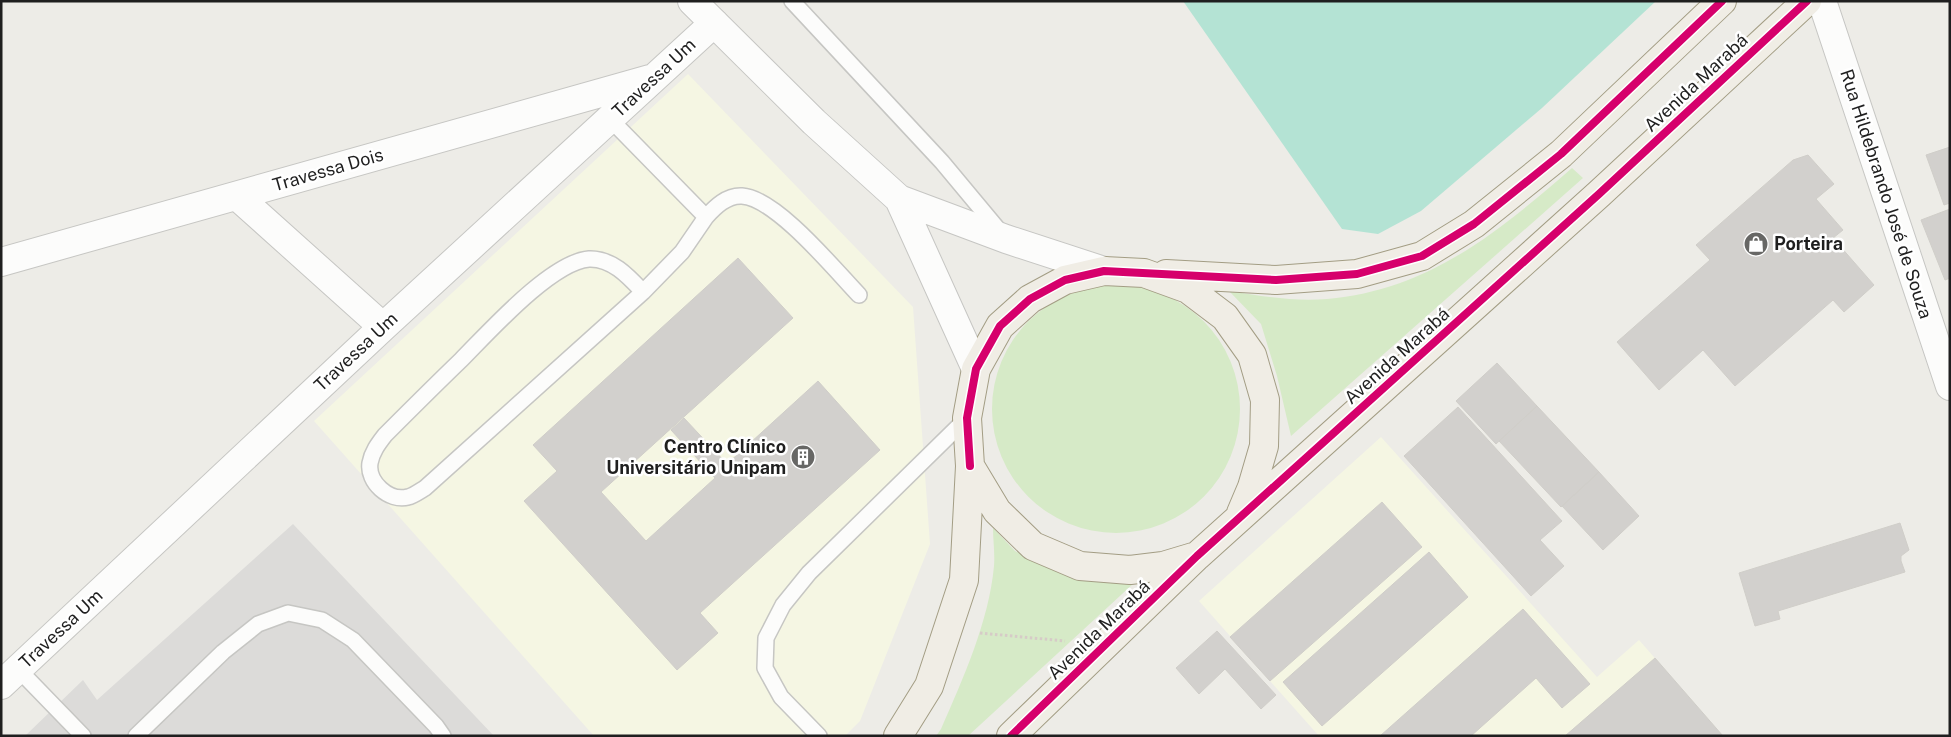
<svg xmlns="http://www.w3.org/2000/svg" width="1951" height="737" viewBox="0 0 1951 737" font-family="'Public Sans',sans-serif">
<rect width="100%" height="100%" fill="#edece7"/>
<!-- residential -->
<path fill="#dcdbd9" d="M293 524 494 736 26 735 83 680 97 700Z"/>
<!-- education -->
<path fill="#f5f6e3" d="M688 74 913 307 930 544 860 721 845 736H594L314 421Z
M1381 437 1597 677 1639 640 1723 736H1319L1199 601Z"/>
<!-- grass -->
<path fill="#d6eac7" d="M1572 168 1583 178 1291 436 1277 376 1261 324 1229 291C1261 296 1294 302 1327 299 1429 290 1498 232 1572 168Z
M992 409a124 124 0 1 1 248 0a124 124 0 1 1-248 0Z
M993 528 1015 551 1060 573 1097 582 1134 583 968 736H936L941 729C963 679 989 621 994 566 995 553 993 540 993 528Z"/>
<!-- pitch -->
<path fill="#b4e3d4" d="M1183 1H1656L1542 108 1421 211 1378 234 1342 229Z"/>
<!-- building -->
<path fill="#d2d0cd" stroke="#d0cec9" d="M1950 147V203L1944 205 1926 155Z
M1808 155 1834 184 1816 199 1843 230 1833 238 1874 285 1844 312 1833 300 1735 386 1703 350 1659 390 1617 342 1710 260 1696 245 1793 160Z
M1950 209V278L1945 280 1921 220Z
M738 258 793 318 601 492 646 541 715 478 671 430 684 418 727 464 818 381 880 450 700 613 718 633 677 670 524 501 557 471 533 445Z
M1497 363 1537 406 1496 444 1456 401Z
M1537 406 1599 472 1561 507 1499 441Z
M1458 407 1562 521 1540 540 1564 566 1531 596 1404 456Z
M1599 472 1639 516 1603 550 1562 506Z
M1382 502 1422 547 1270 681 1230 637Z
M1900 523 1909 550 1901 556V561L1905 572 1778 611 1780 619 1755 626 1739 573Z
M1429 552 1468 597 1322 726 1283 682Z
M1523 609 1590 684 1562 708 1536 678 1471 736H1380Z
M1217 631 1276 695 1261 709 1225 669 1199 694 1176 668Z
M1655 658 1723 736H1565Z"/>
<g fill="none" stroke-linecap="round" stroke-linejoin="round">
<defs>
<path id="service" d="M792 1 942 162 1002 234
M610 119 706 217C715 207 727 195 742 196 776 198 835 270 859 295
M643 292C629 277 612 258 589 259 551 262 488 333 461 360 435 385 410 410 385 435 378 444 372 452 370 463 367 482 389 502 408 497 413 496 420 491 425 488L643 292 682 252 706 217
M18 669 83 736
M136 736 223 652 258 624 288 613 322 620 353 640 436 726 443 736
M819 736 781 697 765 668 766 638 783 605 809 573 967 418"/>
<path id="minor" d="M1822 1 1950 386
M237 196 383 327
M1 262 650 79
M1 685 383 327 714 23"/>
<path id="tertiary" d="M692 1 814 122 899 199 1006 239 1104 271
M899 199 976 369"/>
<path id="primary" d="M1166 274 1276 280 1357 274 1422 256 1474 224 1561 154 1722 1
M970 466 997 511 1033 546 1080 566 1130 570 1163 566 1193 557
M898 736 929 686 964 580 970 466 967 418 976 369 1000 326 1030 299 1065 280 1104 271 1144 273 1188 289 1225 317 1252 355 1265 400 1264 446 1252 487 1241 513
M1011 736 1197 556 1599 194 1807 1"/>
</defs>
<!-- service casing -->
<use href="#service" stroke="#c6c6c3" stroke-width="18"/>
<!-- minor casing -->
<use href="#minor" stroke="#c6c6c3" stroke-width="30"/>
<!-- tertiary casing -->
<use href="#tertiary" stroke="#c6c6c3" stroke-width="30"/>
<!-- primary casing -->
<use href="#primary" stroke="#a39d84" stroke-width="30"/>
<!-- path -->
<path stroke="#d6cbc7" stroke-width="3" stroke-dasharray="2.5 2.5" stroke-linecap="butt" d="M980 633 1065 641"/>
<!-- service -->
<use href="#service" stroke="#fcfcfb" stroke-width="15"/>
<!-- minor -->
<use href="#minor" stroke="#fcfcfb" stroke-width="28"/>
<!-- tertiary -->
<use href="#tertiary" stroke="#fcfcfb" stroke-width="28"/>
<!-- primary -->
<use href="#primary" stroke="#f0ede5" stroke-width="28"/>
<defs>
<path id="cycleway" d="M970 466 967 418 976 369 1000 326 1030 299 1065 280 1104 271 1276 280 1357 274 1422 256 1474 224 1561 154 1722 1
M1011 736 1197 556 1599 194 1807 1"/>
</defs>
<!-- cycleway casing -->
<use href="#cycleway" stroke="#fff" stroke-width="11"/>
<!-- cycleway -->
<use href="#cycleway" stroke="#d6006c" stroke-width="8"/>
</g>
<!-- icons -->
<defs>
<symbol id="shop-disc" viewBox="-11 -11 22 22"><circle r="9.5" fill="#676765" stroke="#fff"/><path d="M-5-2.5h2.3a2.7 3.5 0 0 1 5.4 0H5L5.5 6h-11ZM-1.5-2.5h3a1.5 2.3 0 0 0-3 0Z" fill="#fff"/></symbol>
<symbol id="building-disc" viewBox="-11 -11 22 22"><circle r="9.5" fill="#676765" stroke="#fff"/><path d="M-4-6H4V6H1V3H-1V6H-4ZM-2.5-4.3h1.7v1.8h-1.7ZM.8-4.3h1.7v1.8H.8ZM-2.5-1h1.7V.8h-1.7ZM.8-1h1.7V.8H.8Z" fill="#fff"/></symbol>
</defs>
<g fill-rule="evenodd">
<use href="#shop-disc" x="1742" y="230" width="28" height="28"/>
<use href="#building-disc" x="789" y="443" width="28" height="28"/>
</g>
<g text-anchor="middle" stroke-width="5" stroke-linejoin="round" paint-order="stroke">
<!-- street labels -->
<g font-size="18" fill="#1f1f1f" stroke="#fff">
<text transform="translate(654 78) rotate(-43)" y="6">Travessa Um</text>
<text transform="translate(1696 83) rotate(-43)" y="6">Avenida Marabá</text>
<text transform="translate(328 170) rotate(-16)" y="6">Travessa Dois</text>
<text transform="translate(1886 194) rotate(72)" y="6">Rua Hildebrando José de Souza</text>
<text transform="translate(356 352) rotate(-43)" y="6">Travessa Um</text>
<text transform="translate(1397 356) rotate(-42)" y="6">Avenida Marabá</text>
<text transform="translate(61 629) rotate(-43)" y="6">Travessa Um</text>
<text transform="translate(1099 630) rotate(-44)" y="6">Avenida Marabá</text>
</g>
<!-- poi labels -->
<g font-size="18" font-weight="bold" fill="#1f1f1f" stroke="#fff" text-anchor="start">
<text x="1774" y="250">Porteira</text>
<text x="786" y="453" text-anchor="end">Centro Clínico<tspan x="786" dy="21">Universitário Unipam</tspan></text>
</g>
</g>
<!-- border -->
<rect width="1951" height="737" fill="none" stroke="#1f1f1f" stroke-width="5"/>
</svg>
